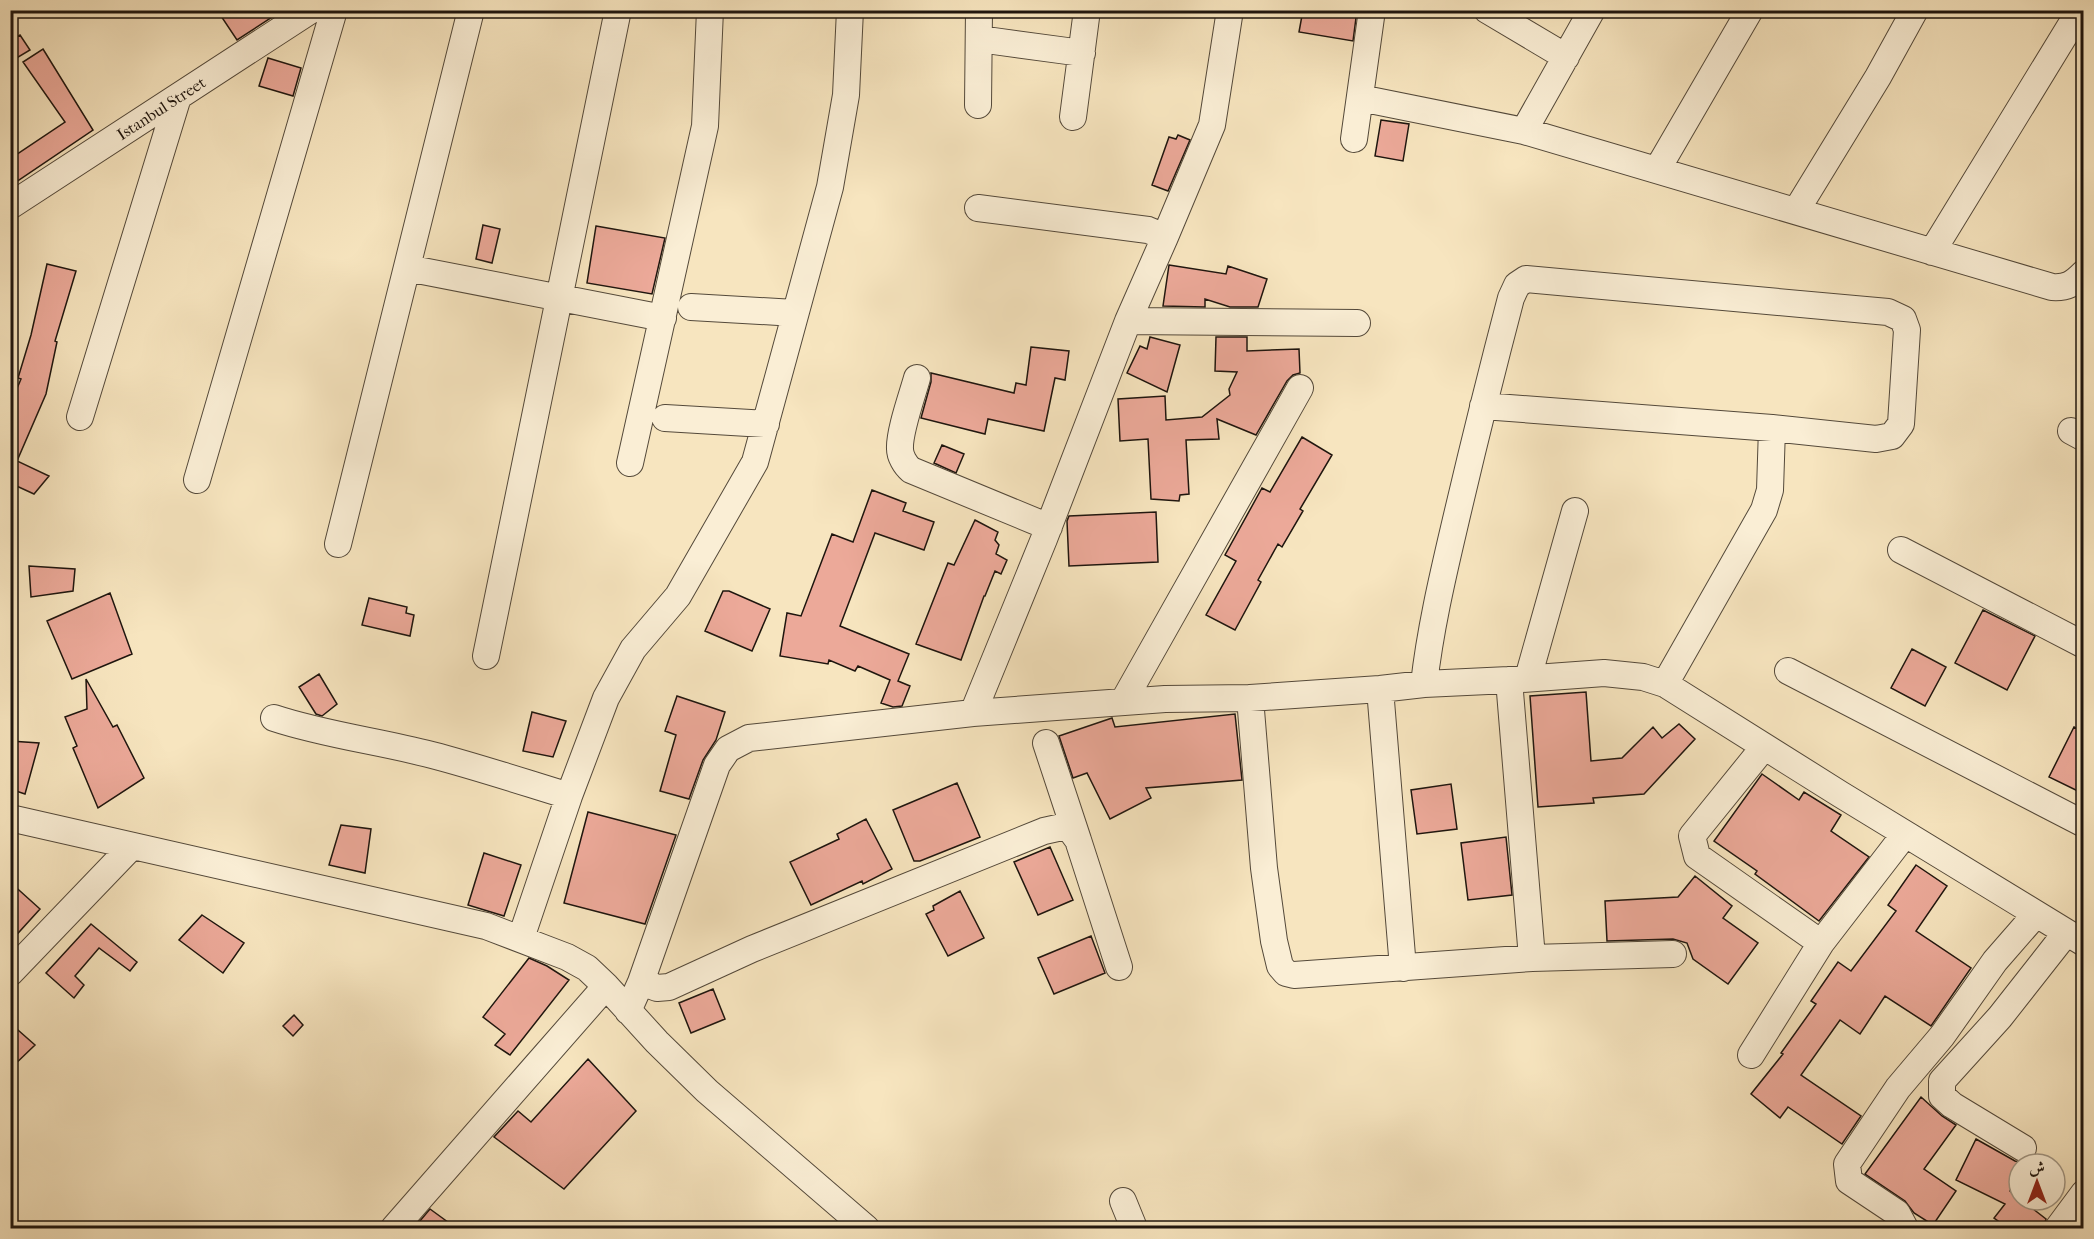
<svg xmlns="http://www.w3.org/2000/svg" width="2094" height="1239" viewBox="0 0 2094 1239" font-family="'IM FELL French Canon',Amiri,serif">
<rect width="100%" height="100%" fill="#f7e5bf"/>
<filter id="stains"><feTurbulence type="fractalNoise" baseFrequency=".00333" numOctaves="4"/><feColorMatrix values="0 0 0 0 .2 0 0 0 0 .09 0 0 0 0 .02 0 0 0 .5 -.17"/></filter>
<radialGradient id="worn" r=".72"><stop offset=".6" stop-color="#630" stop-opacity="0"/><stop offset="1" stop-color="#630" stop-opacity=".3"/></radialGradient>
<!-- building -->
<path fill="#eca999" stroke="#1e150e" stroke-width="1.5" d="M217 10H283L237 40Z
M1303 10H1357L1353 41 1299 32Z
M20 35 30 50 10 62V41Z
M43 49 93 130 10 186V159L65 122 23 62Z
M268 58 301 68 293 96 259 86Z
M1381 120 1409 124 1403 161 1375 156Z
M1178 135 1190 140 1168 191 1152 185 1169 137 1176 139Z
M483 225 500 229 492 263 476 259Z
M596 226 665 238 652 294 587 283Z
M47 264 76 271 55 341 57 342 46 394 17 461 49 476 34 494 10 483V405L21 379 18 378 31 335Z
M1169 265 1226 274 1228 266 1267 279 1258 307H1230L1205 299V307L1163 306Z
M1150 337 1180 345 1167 392 1127 373 1140 346 1147 349Z
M1216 337H1247V351L1299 349 1300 373 1293 375 1287 381 1256 435 1217 419 1219 439 1186 440 1189 494 1180 495 1179 501 1151 499 1148 439 1120 441 1118 399 1165 396 1166 420 1202 417 1230 395 1229 389 1237 372 1215 371Z
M1031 347 1069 351 1065 380 1055 378 1044 431 988 419 985 434 921 418 931 382V373L1014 393 1016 383 1026 385Z
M1302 437 1332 455 1300 509 1303 511 1282 547 1278 544 1258 580 1261 582 1235 630 1206 615 1236 561 1225 555 1262 488 1270 492Z
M942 445 964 454 956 473 934 463Z
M872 490 906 503 903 511 934 522 924 550 875 533 840 626 909 654 898 681 910 686 902 706 893 707 881 703 890 680 858 666 855 671 829 660 828 664 780 656 787 613 801 616 832 534 853 542Z
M1156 512 1158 562 1069 566 1067 521 1069 516Z
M975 520 998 532 995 540 999 545 996 554 1007 560 1001 574 995 571 985 596H984L961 660 916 644 948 563 954 565Z
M29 566 75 569 73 591 31 597Z
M723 591H729L770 609 752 651 705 631Z
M110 593 132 654 72 679 47 621Z
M369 598 407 607 406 613 414 615 410 636 362 625Z
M1983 610 2035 636 2007 690 1955 663Z
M1912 649 1946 667 1925 706 1891 688Z
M319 674 337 704 322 716 316 714 299 687Z
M86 679 113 727 117 725 144 778 98 808 73 748 77 746 65 717 87 709Z
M1586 692 1591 761 1622 758 1653 727 1662 738 1679 724 1695 739 1644 794 1593 798 1594 803 1538 807 1530 696Z
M677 696 725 712 716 740 703 760 689 799 660 791 676 735 665 731Z
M532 712 566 721 553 757 523 751Z
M1235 714 1242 780 1146 788 1151 798 1110 819 1087 773 1073 778 1059 736 1112 718 1115 727Z
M2074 727 2084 732V794L2049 777Z
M10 741 39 743 25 794 10 789Z
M1762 774 1799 800 1804 792 1841 815 1831 831 1869 857 1819 921 1755 874 1757 871 1714 841Z
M957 783 980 837 920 861H914L893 810Z
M1451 784 1457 829 1417 834 1411 790Z
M588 812 676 835 645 924 564 903Z
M866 819 892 869 863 884 862 881 811 905 790 862 839 839 837 834Z
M341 825 371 829 365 873 329 865Z
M1506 837 1512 895 1468 900 1461 843Z
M1050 847 1073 900 1038 915 1014 862Z
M484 853 521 865 504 916 468 905Z
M1916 865 1947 886 1916 931 1971 968 1931 1026 1885 996 1860 1034 1840 1020 1801 1075 1861 1116 1842 1144 1788 1107 1780 1118 1751 1094 1783 1054 1781 1053 1816 1004 1811 1001 1838 962 1851 971 1896 911 1888 905Z
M1695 876 1732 906 1723 918 1758 943 1728 984 1693 959 1687 943 1673 939 1607 941 1605 901 1678 897Z
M10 882 40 909 10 942Z
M960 891 984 938 948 956 926 914 934 910 933 906Z
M202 915 244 943 223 973 179 940Z
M91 924 137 962 130 971 99 948 75 976 84 985 74 998 46 973Z
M1091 936 1105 973 1054 994 1038 958Z
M529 958 547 966 569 980 510 1055 495 1045 505 1034 483 1017Z
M713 989 725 1019 691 1033 679 1003Z
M294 1015 303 1025 293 1036 283 1026Z
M10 1023 35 1045 10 1069Z
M588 1059 636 1111 564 1189 494 1137 518 1111 531 1122Z
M1921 1097 1942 1116 1956 1125 1924 1169 1956 1191 1933 1225 1914 1213 1905 1201 1865 1174Z
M1976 1139 2015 1161 2023 1163 2019 1164V1171L2010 1191 2046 1219 2043 1228H1993L1998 1221 1994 1218 2005 1204 1956 1180Z
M430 1209 456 1228H414Z"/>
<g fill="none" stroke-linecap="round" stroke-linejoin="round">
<defs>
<path id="minor" d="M1487 10 1566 57
M979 39 1082 53
M1360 98 1524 131 2052 287C2067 288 2073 284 2084 273
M978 105 979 10
M1073 117 1087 10
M1524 131 1592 10
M1354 139 1372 10
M1657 170 1750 10
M10 206 311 10
M1796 211 1878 77 1915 10
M1165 237 1212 125 1230 10
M1932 252 2077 15
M407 268 663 318
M691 307 795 313
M1128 321 1357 323
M917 378C912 396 899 432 900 449 900 456 905 465 911 470L1049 527
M80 417 178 97
M665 418 766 424
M2071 431 2084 438
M630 463 705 126 710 10
M197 480 334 10
M338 544 471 10
M1901 550 2084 645
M486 656 618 10
M1788 671 2084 824
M1528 678 1575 511
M1509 680 1532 958
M1424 684C1430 631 1442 579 1454 528 1472 451 1491 374 1511 298L1517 285 1526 279 1888 312 1903 319 1907 330 1901 424 1892 436 1876 439 1772 428 1483 406
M1665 684 1764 510 1770 490 1772 428
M1380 689 1403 968
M1250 698 1264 868 1274 941 1280 966 1286 973 1294 975 1532 958 1673 954
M1123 702 1300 388
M973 713 1044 539 1128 321 1165 237 1148 230 978 208
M274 718C325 735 379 741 432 755 478 767 523 782 569 796
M1046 743 1078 840
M1764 747 1692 836 1697 856 1821 943
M10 818 486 926 567 957 587 968 606 986 657 1042 707 1091 866 1228
M521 938 569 796 606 698 633 649 678 596 755 462 830 187 846 95 850 10
M10 973 132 846
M641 982 657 988 669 987 752 949 1044 831 1062 827 1070 829 1078 840 1119 967
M628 1011 641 982 717 765 728 749 749 738 973 713 1165 699 1250 698 1380 689 1424 684 1509 680 1604 673 1643 677 1665 684 1840 794 2084 943
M1751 1055 1821 943 1905 834
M2023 1148 1952 1105 1942 1096V1081L2000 1017 2066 933
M1123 1201 1134 1228
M394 1228 606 986
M1905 1228 1897 1213 1849 1181 1847 1164 1898 1088 1942 1036 1995 961 2036 914
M2058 1228 2084 1193"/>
</defs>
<!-- minor casing -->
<use href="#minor" stroke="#54493a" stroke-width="28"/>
<!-- minor -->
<use href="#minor" stroke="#faeed5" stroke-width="26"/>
</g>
<g text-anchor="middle" stroke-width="5" stroke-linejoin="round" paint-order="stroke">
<!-- street labels -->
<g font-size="16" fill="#1e150e" stroke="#faeed5">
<text transform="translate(161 108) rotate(-33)" y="6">Istanbul Street</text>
</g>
</g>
<!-- margin -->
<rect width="2094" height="1239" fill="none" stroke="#f7e5bf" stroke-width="36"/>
<rect x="12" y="12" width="2070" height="1215" fill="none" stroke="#1e150e" stroke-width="3"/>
<rect x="18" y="18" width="2058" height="1203" fill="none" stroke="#1e150e" stroke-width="1.5"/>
<!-- north arrow -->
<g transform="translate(2037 1182)"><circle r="28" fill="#faeed5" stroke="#a29785" stroke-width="1.5"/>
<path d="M0-4.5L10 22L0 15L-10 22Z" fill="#8f2418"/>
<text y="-9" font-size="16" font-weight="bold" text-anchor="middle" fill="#1e150e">ش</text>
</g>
<rect width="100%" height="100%" filter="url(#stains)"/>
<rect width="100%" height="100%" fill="url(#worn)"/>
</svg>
